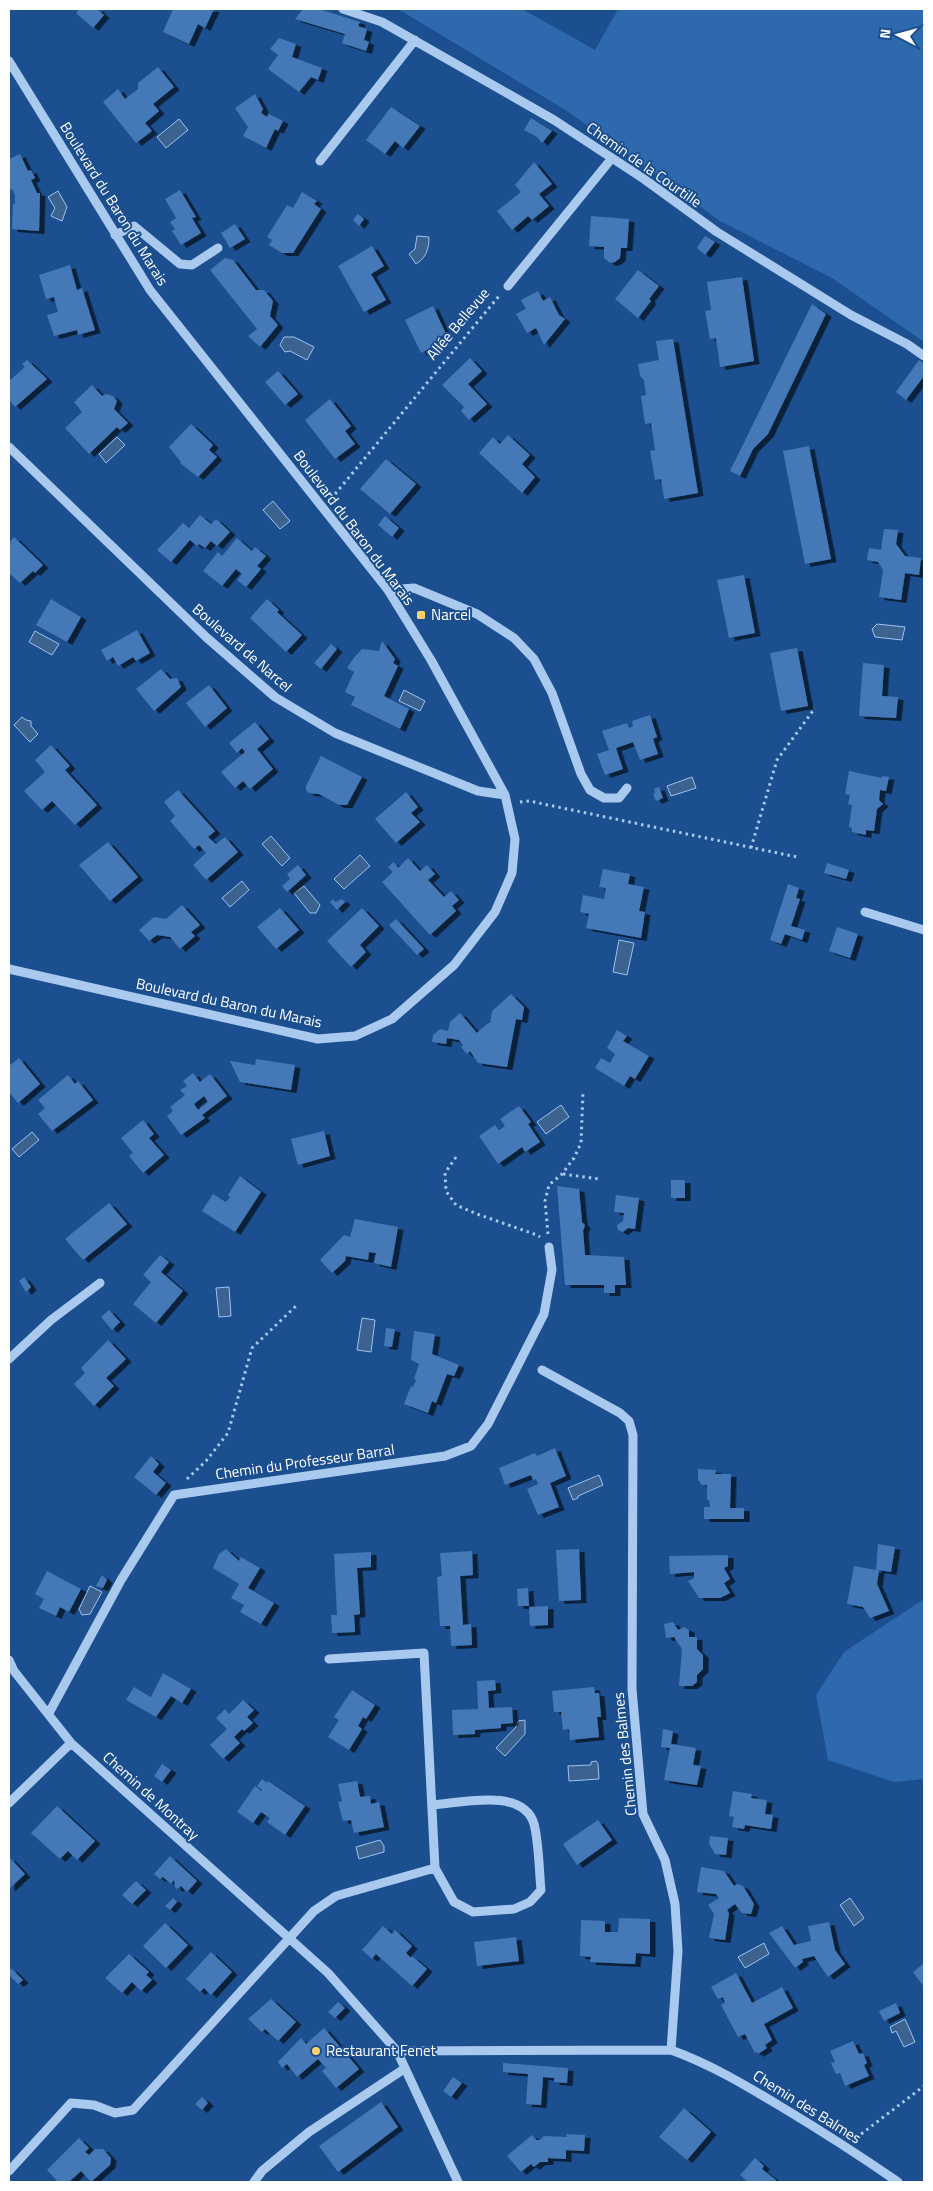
<svg xmlns="http://www.w3.org/2000/svg" width="933" height="2191" viewBox="0 0 933 2191" font-family="'Titillium Web',sans-serif">
<defs>
<filter id="shadow"><feDropShadow dx="5.5" dy="3" stdDeviation="0" flood-color="#0009"/></filter>
</defs>
<rect width="100%" height="100%" fill="#1b4f8f"/>
<!-- green -->
<path fill="#2e69ad" d="M398 9H522L595 50 618 9H924V342L832 278 720 221 567 111Z
M924 1599V1779L894 1782 828 1760 816 1695 844 1652Z"/>
<!-- water -->
<path fill="#3c6290" stroke="#9cc4f0" d="M179 119 188 130 166 148 157 137Z
M58 191 67 207 62 221 51 216 55 208 48 197Z
M417 236 429 237C429 249 426 258 416 264L409 254 415 249Z
M284 337H294L314 347 307 360 290 351 285 352 280 345Z
M117 437 125 445 106 463 99 454Z
M273 501 290 521 280 529 263 510Z
M877 624 905 627 902 640 875 637 872 629Z
M35 631 59 644 52 655 29 642Z
M404 690 425 701 420 711 399 701Z
M22 717 26 720 31 721V726L38 734 30 742 14 725Z
M692 777 696 788 671 796 667 786Z
M271 836 290 858 282 866 262 844Z
M360 855 370 866 344 889 334 879Z
M242 881 249 890 230 907 222 898Z
M304 886 320 905 316 913H310L294 893Z
M619 940 634 943 627 975 613 972Z
M561 1105 569 1117 546 1134 537 1122Z
M32 1132 39 1140 19 1157 12 1149Z
M229 1287 231 1316 219 1317 216 1288Z
M362 1318 375 1320 371 1352 357 1350Z
M599 1475 603 1485 578 1496V1498L573 1500 568 1488Z
M90 1586 102 1592 90 1614 82 1615 79 1609Z
M525 1720V1734L505 1756 496 1748 516 1727 518 1721Z
M596 1761 598 1764 599 1779 569 1781 568 1766 591 1765V1762Z
M380 1840 384 1846V1852L359 1859 356 1847Z
M850 1898 864 1918 854 1926 840 1905Z
M764 1943 769 1954 745 1968 738 1957Z
M905 2019 915 2042 904 2047 896 2031 892 2033 890 2027Z"/>
<!-- building -->
<path fill="#4478b7" fill-rule="evenodd" filter="url(#shadow)" d="M76 9H100L98 10 104 15 93 28 76 13 78 11Z
M173 9H214L205 28 198 24 189 44 163 32Z
M303 9H319L360 22 358 26 367 29 364 40 369 42 366 51 342 43 345 34 295 19Z
M279 38 296 44 292 57 322 68 318 80 311 77 299 92 268 69 278 55 270 49Z
M158 67 174 87 153 104 159 111 145 123 152 131 136 143 103 102 118 89 125 99 138 89V83Z
M255 94 263 109 261 113 267 117 269 114 283 121 278 131 275 129 266 148 243 136 248 127 235 108Z
M391 107 420 126 403 148 395 141 385 154 366 140Z
M531 118 552 131 542 143 537 137 524 130Z
M20 154 28 171 31 170 35 178 31 180 37 193H40L39 231 12 229 13 204H15V195L12 189 9 190V159Z
M534 162 552 184 539 194 549 206 532 220 528 216 512 230 497 211 521 192 515 185Z
M180 190 196 217 192 218 201 233 181 245 172 231 175 229 170 222 176 218 165 199Z
M302 192 317 201 314 204 321 209 293 253H282L269 245 272 240 267 237 287 205 293 208Z
M358 214 364 219 359 226 353 220Z
M591 216 629 219 627 248H621L620 258 615 262 610 263 604 258V247L589 246Z
M235 224 245 239 230 248 221 233Z
M705 236 715 242 705 255 697 248Z
M372 246 384 266 371 274 386 300 364 312 338 266Z
M225 258 233 260 256 290H264L273 301 270 316 278 325 260 347 248 336 257 329 210 270Z
M70 265 77 290 82 288 95 330 78 335 77 330 54 336 47 315 58 312 54 297 46 299 39 275Z
M638 270 659 286 649 299 651 301 638 318 615 299Z
M742 277 754 361 720 367 716 338 710 339 705 311 711 310 707 282Z
M538 291 543 301 550 297 559 315 565 319 544 345 536 328 527 333 516 314 526 309 521 300Z
M812 304 826 314 768 434 753 449 740 476 730 471Z
M433 306 446 334 438 338 440 343 421 353 405 320Z
M673 339 698 493 664 499 661 479 655 480 650 451 655 450 651 423 645 424 641 396 646 395 644 380 640 376 638 364 659 360 656 341Z
M470 358 482 371 468 384 487 404 469 420 461 411 464 407 442 385Z
M27 360 47 379 15 407 9 400V381L25 367 22 364Z
M919 360 924 364V376L906 400 896 392Z
M278 371 298 394 285 405 265 382Z
M92 385 102 396 106 394 113 396 117 401 114 409 128 423 120 430 117 427 89 454 65 428 82 412 74 402Z
M330 399 351 426 345 431 355 444 335 459 305 420Z
M191 424 213 445 209 450 217 457 198 477 180 463 181 462 169 447Z
M508 435 530 455 522 464 535 477 522 493 479 453 493 437 500 444Z
M809 446 831 559 805 564 783 451Z
M386 459 416 484 390 514 360 489Z
M200 515 211 524 216 519 230 532 217 546 211 541 205 548 199 544 197 546 190 540 171 562 157 550 183 523 189 528Z
M385 516 399 528 392 537 378 525Z
M884 529 898 530 896 544 905 556 921 558 919 575 905 573 901 600 879 597 883 570 878 562 867 560 869 548 881 550Z
M14 537 43 565 35 573 33 571 20 583 9 573V543Z
M237 538 252 551 255 547 266 556 257 566 261 569 246 587 237 580 242 574 236 569 222 586 203 571 218 552 222 556Z
M744 575 755 633 729 638 717 580Z
M51 599 81 617 67 642 36 625Z
M267 599 279 610 277 612 302 635 286 652 250 618Z
M137 630 150 653 136 661 133 657 118 666 113 657 107 661 101 650Z
M382 641 395 659 393 663 398 666 384 696 409 709 400 729 351 705 355 697 345 692 354 672 347 668 353 659 362 649 379 651Z
M331 644 337 649 321 669 314 663Z
M797 648 808 706 781 711 770 653Z
M863 663 884 665 882 696 898 697 896 718 859 716Z
M161 669 170 679 177 678 181 687 154 711 136 689Z
M209 685 227 708 205 727 186 703Z
M650 715 657 737 653 739 658 754 640 760 633 742 616 748 623 769 605 775 597 754 609 750 602 731 627 723 629 728 633 726 632 721Z
M255 722 269 739 257 749 273 769 250 789 243 781 235 788 221 772 245 752 242 748 237 753 229 743Z
M51 745 70 766 65 770 97 805 75 825 52 801 42 810 24 791 45 772 35 760Z
M321 756 362 777 347 805H339L319 794 309 793 306 790V786Z
M849 771 882 778V776L889 777 886 791 880 790 879 800 883 804 877 809 874 831 866 830V835L852 832V828L849 827 852 805 848 804 850 795 845 794Z
M659 787 663 798 656 801 653 794 655 793 654 789Z
M178 790 215 831 208 837 216 844 225 837 238 852 206 880 193 865 206 853 199 845 194 849 170 821 175 816 164 802Z
M406 792 418 807 411 813 420 822 396 843 375 819Z
M108 842 138 877 110 901 79 865Z
M408 858 420 871 427 865 435 874 428 880 444 897 451 891 459 900 452 906 456 911 430 935 382 882 393 872 388 867 394 862 398 868Z
M827 863 849 870 846 879 824 873Z
M298 865 306 875 287 892 282 886 290 879 287 874Z
M603 869 630 874 628 884 644 887 639 911 645 912 641 938 586 928 589 914 580 912 583 895 604 899 606 888 599 887Z
M788 884 799 888 796 898 800 899 791 926 805 930 802 940 785 934 781 944 770 940Z
M333 899 335 902 342 899 345 902 337 910 330 902Z
M182 905 200 925 191 932 195 936 180 949 170 937 157 935 149 941 139 930 154 917 166 919Z
M280 908 299 930 276 949 257 927Z
M362 908 379 926 360 945 366 952 351 967 327 941Z
M396 919 424 949 417 955 389 925Z
M837 927 858 934 850 958 829 951Z
M511 994 524 1007 522 1020 516 1019 507 1067 478 1063 470 1051 467 1054 461 1047 463 1045 459 1040 447 1038 446 1044 432 1042 433 1035 440 1029 448 1031 450 1022 460 1013 477 1033 488 1023H490L492 1011Z
M617 1030 627 1036 623 1041 649 1056 635 1079 630 1076 624 1086 595 1068 601 1058 610 1063 615 1054 607 1048Z
M19 1058 40 1084 18 1103 9 1092V1066Z
M256 1059 295 1065 291 1090 240 1082 230 1061 255 1065Z
M193 1073 200 1082 210 1074 227 1096 202 1115 205 1118 181 1135 167 1116 173 1111 170 1107 185 1095 180 1090 187 1086 183 1081ZM204 1096 208 1102 198 1110 194 1104Z
M68 1075 75 1084 78 1081 93 1100 52 1131 38 1114 45 1108 38 1100Z
M519 1106 531 1122 528 1124 540 1142 525 1152 522 1147 498 1164 479 1136 495 1125 499 1130 505 1126 500 1119Z
M143 1120 154 1134 149 1138 164 1155 143 1173 129 1156 133 1153 121 1138Z
M324 1131 330 1156 298 1165 291 1139Z
M240 1176 261 1192 235 1232 202 1211 213 1194 226 1202 230 1197 228 1195Z
M671 1180H685V1198H671Z
M557 1186 579 1189 582 1222 585 1225 583 1231 585 1255 624 1257 626 1285H615V1293H604V1285H565Z
M616 1195 639 1198 635 1229 628 1228 623 1232 618 1230 617 1225 623 1221 624 1213 614 1212Z
M109 1203 127 1224 83 1260 65 1239Z
M355 1219 398 1227 391 1267 374 1263 376 1253 369 1252 368 1260 346 1256 345 1261 332 1273 320 1260 344 1235 350 1237Z
M160 1255 169 1262 161 1272 183 1291 156 1323 133 1304 151 1282 143 1275Z
M24 1277 31 1287 26 1292 19 1281Z
M109 1310 120 1322 112 1330 101 1317Z
M386 1328 395 1329 392 1347 384 1346Z
M414 1331 435 1334 432 1354 459 1365 454 1376 447 1374 436 1403 432 1401 428 1413 404 1404 411 1386 413 1387 416 1380 414 1379 419 1364 411 1360Z
M108 1340 126 1359 106 1378 114 1386 94 1406 74 1384 85 1373 81 1368Z
M555 1448 566 1476 550 1483 559 1507 538 1515 527 1489 538 1484 536 1479 533 1480 531 1475 505 1485 499 1468 535 1453 537 1456Z
M151 1456 159 1464 153 1472 166 1483 156 1495 134 1477Z
M698 1469 716 1470 715 1474H731L730 1508H744V1519H704V1507H710L709 1500H707V1485H702L698 1480Z
M878 1544 895 1547 891 1572 879 1570 877 1584 889 1611 870 1618 863 1607 847 1604 854 1566 876 1570Z
M226 1549 239 1561 241 1557 260 1568 248 1588 274 1603 261 1624 240 1612 244 1605 231 1598 239 1584 213 1568 219 1554Z
M579 1549 581 1600 559 1601 556 1550Z
M472 1551 473 1575 460 1576 463 1625 471 1624 472 1645 451 1646 450 1626H440L437 1577 442 1576 440 1553Z
M371 1552V1567L357 1568 360 1614 354 1615 355 1632 332 1633 331 1615H337L334 1554Z
M728 1555V1566L724 1568 730 1579 724 1583 730 1593 720 1598H699L688 1581 694 1578V1572L670 1574 669 1556Z
M47 1571 81 1589 69 1612 60 1607 56 1616 39 1608 44 1599 35 1594Z
M102 1575 107 1580 103 1588 96 1586Z
M528 1588 529 1606H518L517 1589Z
M548 1606V1625L530 1626 529 1607Z
M673 1622 678 1630 684 1627 689 1630V1637H697V1649L703 1655V1669L697 1675V1682L692 1686H679L682 1649 674 1637 666 1638 664 1624Z
M163 1673 191 1689 182 1703 171 1696 156 1717 126 1700 134 1687 151 1697Z
M495 1680 496 1690 488 1691 489 1708 512 1707 513 1723 501 1724V1728L475 1730V1734L453 1735 452 1710 478 1709 477 1681Z
M594 1687 595 1693H599L601 1717H597L599 1737 570 1740 569 1729 563 1730 561 1712H554L552 1691Z
M352 1690 375 1705 366 1719 363 1717 358 1726 362 1729 349 1750 328 1737 339 1720 334 1717Z
M243 1700 254 1710 247 1717 253 1723 244 1731 242 1729 234 1737 240 1743 223 1759 210 1745 227 1729 216 1718 225 1709 229 1714Z
M663 1729 673 1731 671 1744 696 1748 693 1765 701 1766 697 1785 664 1780 670 1748 661 1747Z
M162 1764 171 1770 162 1782 154 1776Z
M262 1779 267 1783 268 1781 305 1806 285 1835 267 1822 270 1818 261 1812 253 1823 237 1812 255 1786 261 1791 262 1790 257 1786Z
M357 1781 360 1797 370 1796 371 1804 379 1802 384 1827 354 1833 351 1820 343 1821 338 1802 342 1801 338 1784Z
M733 1791 752 1794 751 1798 767 1800 765 1814 773 1815 771 1829 745 1825 744 1829 732 1827 734 1817 729 1816Z
M57 1806 95 1841 77 1860 68 1851 60 1859 31 1833Z
M598 1820 612 1840 577 1865 563 1844Z
M710 1836 728 1838 726 1855 715 1854 709 1844Z
M170 1856 197 1881 187 1892 181 1886 177 1889 175 1887 174 1880 171 1884 163 1877 160 1879 154 1874Z
M9 1857 25 1874 9 1889Z
M701 1867 724 1871 734 1886 737 1884 743 1886 754 1904 751 1914 742 1913 735 1904 727 1910 729 1913 725 1940 709 1938 714 1914 708 1905 719 1898 716 1894 697 1892Z
M136 1881 146 1890 132 1904 122 1895Z
M173 1898 177 1902 170 1910 165 1906Z
M619 1918 650 1919V1954L636 1953 635 1964 590 1962 591 1957 580 1956 581 1920 605 1921V1932H618Z
M829 1922 835 1950 845 1964 828 1977 814 1956 802 1959 803 1962 795 1968 769 1933 782 1926 794 1945 811 1941 808 1926Z
M165 1923 188 1945 166 1968 143 1946Z
M383 1926 392 1934 395 1930 412 1946 406 1953 411 1958 412 1956 427 1969 412 1986 376 1954 372 1959 362 1950Z
M516 1937 519 1961 477 1966 474 1942Z
M211 1952 232 1972 211 1995 204 1988 200 1992 186 1979Z
M129 1954 149 1972 146 1975 152 1980 141 1991 132 1982 122 1993 105 1978Z
M924 1963V1987L913 1972Z
M11 1968 23 1980 18 1984 9 1975Z
M736 1973 752 2003 782 1987 793 2008 764 2024 772 2040 765 2045 767 2048 758 2054 757 2051 755 2053 745 2034 738 2037 721 2005 725 2003 723 1997 718 1999 711 1987Z
M271 1999 296 2022 278 2041 265 2029 262 2032 248 2019Z
M338 2002 345 2008 335 2018 328 2012Z
M896 2003 900 2013 884 2021 879 2011Z
M324 2028 359 2069 336 2088 322 2071 326 2068 318 2059 297 2077 287 2064 282 2068 278 2062 301 2038 306 2044Z
M853 2041 859 2054 863 2053 867 2063 864 2065 869 2076 845 2086 840 2073 836 2074 831 2063 835 2062 830 2051Z
M503 2063 568 2068 567 2083 554 2082V2078L543 2077 541 2105 526 2104 528 2074 503 2072Z
M453 2077 462 2083 451 2097 443 2091Z
M202 2097 208 2103 202 2110 195 2104Z
M381 2102 398 2127 338 2172 319 2146Z
M684 2108 711 2132 687 2160 659 2137Z
M566 2134 585 2135 584 2151 566 2150V2159L548 2158V2162H540L534 2167 531 2164 521 2172 507 2156 532 2135 536 2140H540L544 2136 567 2137Z
M79 2138 89 2148 85 2152 89 2155 95 2149H103L111 2158 110 2165 91 2182 81 2171 69 2182H58L47 2170Z
M755 2158 764 2166 762 2169 776 2180 774 2182H748L740 2175Z"/>
<g fill="none" stroke-linecap="round" stroke-linejoin="round">
<!-- path -->
<path stroke="#a9c9ee" stroke-width="3" stroke-dasharray="2.5 4" stroke-linecap="butt" d="M331 499 499 296
M520 802 529 801 797 857
M751 848 777 760 815 708
M456 1157 445 1173 446 1191 456 1205 477 1214 537 1235 540 1237
M563 1174 599 1179
M548 1234 545 1201 549 1185 562 1174 574 1158 581 1143 583 1092
M187 1479 206 1461 228 1433 252 1348 297 1305
M856 2138 924 2086"/>
<!-- minor -->
<path stroke="#a9c9ee" stroke-width="9" d="M343 9 382 22 554 120 644 179 717 232 851 315 907 344 924 356
M9 61 150 290 388 590 431 660 505 795 515 839 512 873 495 912 454 965 392 1019 355 1036 318 1039 9 969
M320 161 415 40
M115 235 134 226 180 264 192 265 218 248
M508 286 612 158
M9 447 206 637 275 697 335 733 478 791 505 795
M388 590 414 588 477 614 514 638 534 659 552 693 581 774 590 790 604 798H619L627 788
M865 912 924 930
M9 1359 51 1320 100 1283
M542 1370 620 1413 629 1421 633 1435 632 1689 643 1814 665 1860 675 1904 678 1951 671 2050
M329 1659 424 1653 435 1868 454 1902 473 1912 514 1909 530 1902 541 1890C539 1870 539 1843 534 1824 523 1787 461 1803 432 1805
M9 1660 14 1671 71 1743 328 1973 397 2051 458 2182
M49 1713 121 1580 174 1495 445 1456 471 1446 488 1424 544 1314 552 1270 549 1247
M9 1803 71 1743
M397 2051 671 2050C710 2064 745 2085 780 2106 820 2130 859 2155 898 2182
M9 2171 71 2103 94 2105 115 2113 133 2110 314 1911 336 1896 435 1868
M254 2182 262 2171 309 2132 404 2069"/>
</g>
<!-- markers -->
<g fill="#ffd166" stroke="#1b4f8f" stroke-width="2">
<rect x="416" y="610" width="10" height="10" rx="2.5"/>
<circle cx="316" cy="2051" r="5"/>
</g>
<g text-anchor="middle" stroke-width="4" stroke-linejoin="round" paint-order="stroke">
<!-- street labels -->
<g font-size="15" fill="#fff" stroke="#1b4f8f">
<text transform="translate(644 165) rotate(35)" y="5">Chemin de la Courtille</text>
<text transform="translate(114 204) rotate(58)" y="5">Boulevard du Baron du Marais</text>
<text transform="translate(458 324) rotate(-50)" y="5">Allée Bellevue</text>
<text transform="translate(354 528) rotate(53)" y="5">Boulevard du Baron du Marais</text>
<text transform="translate(242 648) rotate(41)" y="5">Boulevard de Narcel</text>
<text transform="translate(229 1003) rotate(12)" y="5">Boulevard du Baron du Marais</text>
<text transform="translate(305 1462) rotate(-8)" y="5">Chemin du Professeur Barral</text>
<text transform="translate(625 1754) rotate(-96)" y="5">Chemin des Balmes</text>
<text transform="translate(151 1796) rotate(42)" y="5">Chemin de Montray</text>
<text transform="translate(807 2107) rotate(32)" y="5">Chemin des Balmes</text>
</g>
<!-- poi labels -->
<g font-size="15" fill="#fff" stroke="#1b4f8f" text-anchor="start">
<text x="431" y="620">Narcel</text>
<text x="326" y="2056">Restaurant Fenet</text>
</g>
</g>
<!-- border -->
<rect width="933" height="2191" fill="none" stroke="#ffffff" stroke-width="20"/>
<!-- north arrow -->
<g transform="translate(898 35) rotate(276)" stroke="#1b4f8f" stroke-width="4" paint-order="stroke">
<path d="M0-4L9 19L0 12L-9 19Z" fill="#ffffff"/>
<text y="-8" font-size="14" font-weight="bold" text-anchor="middle" fill="#ffffff">N</text>
</g>
</svg>
